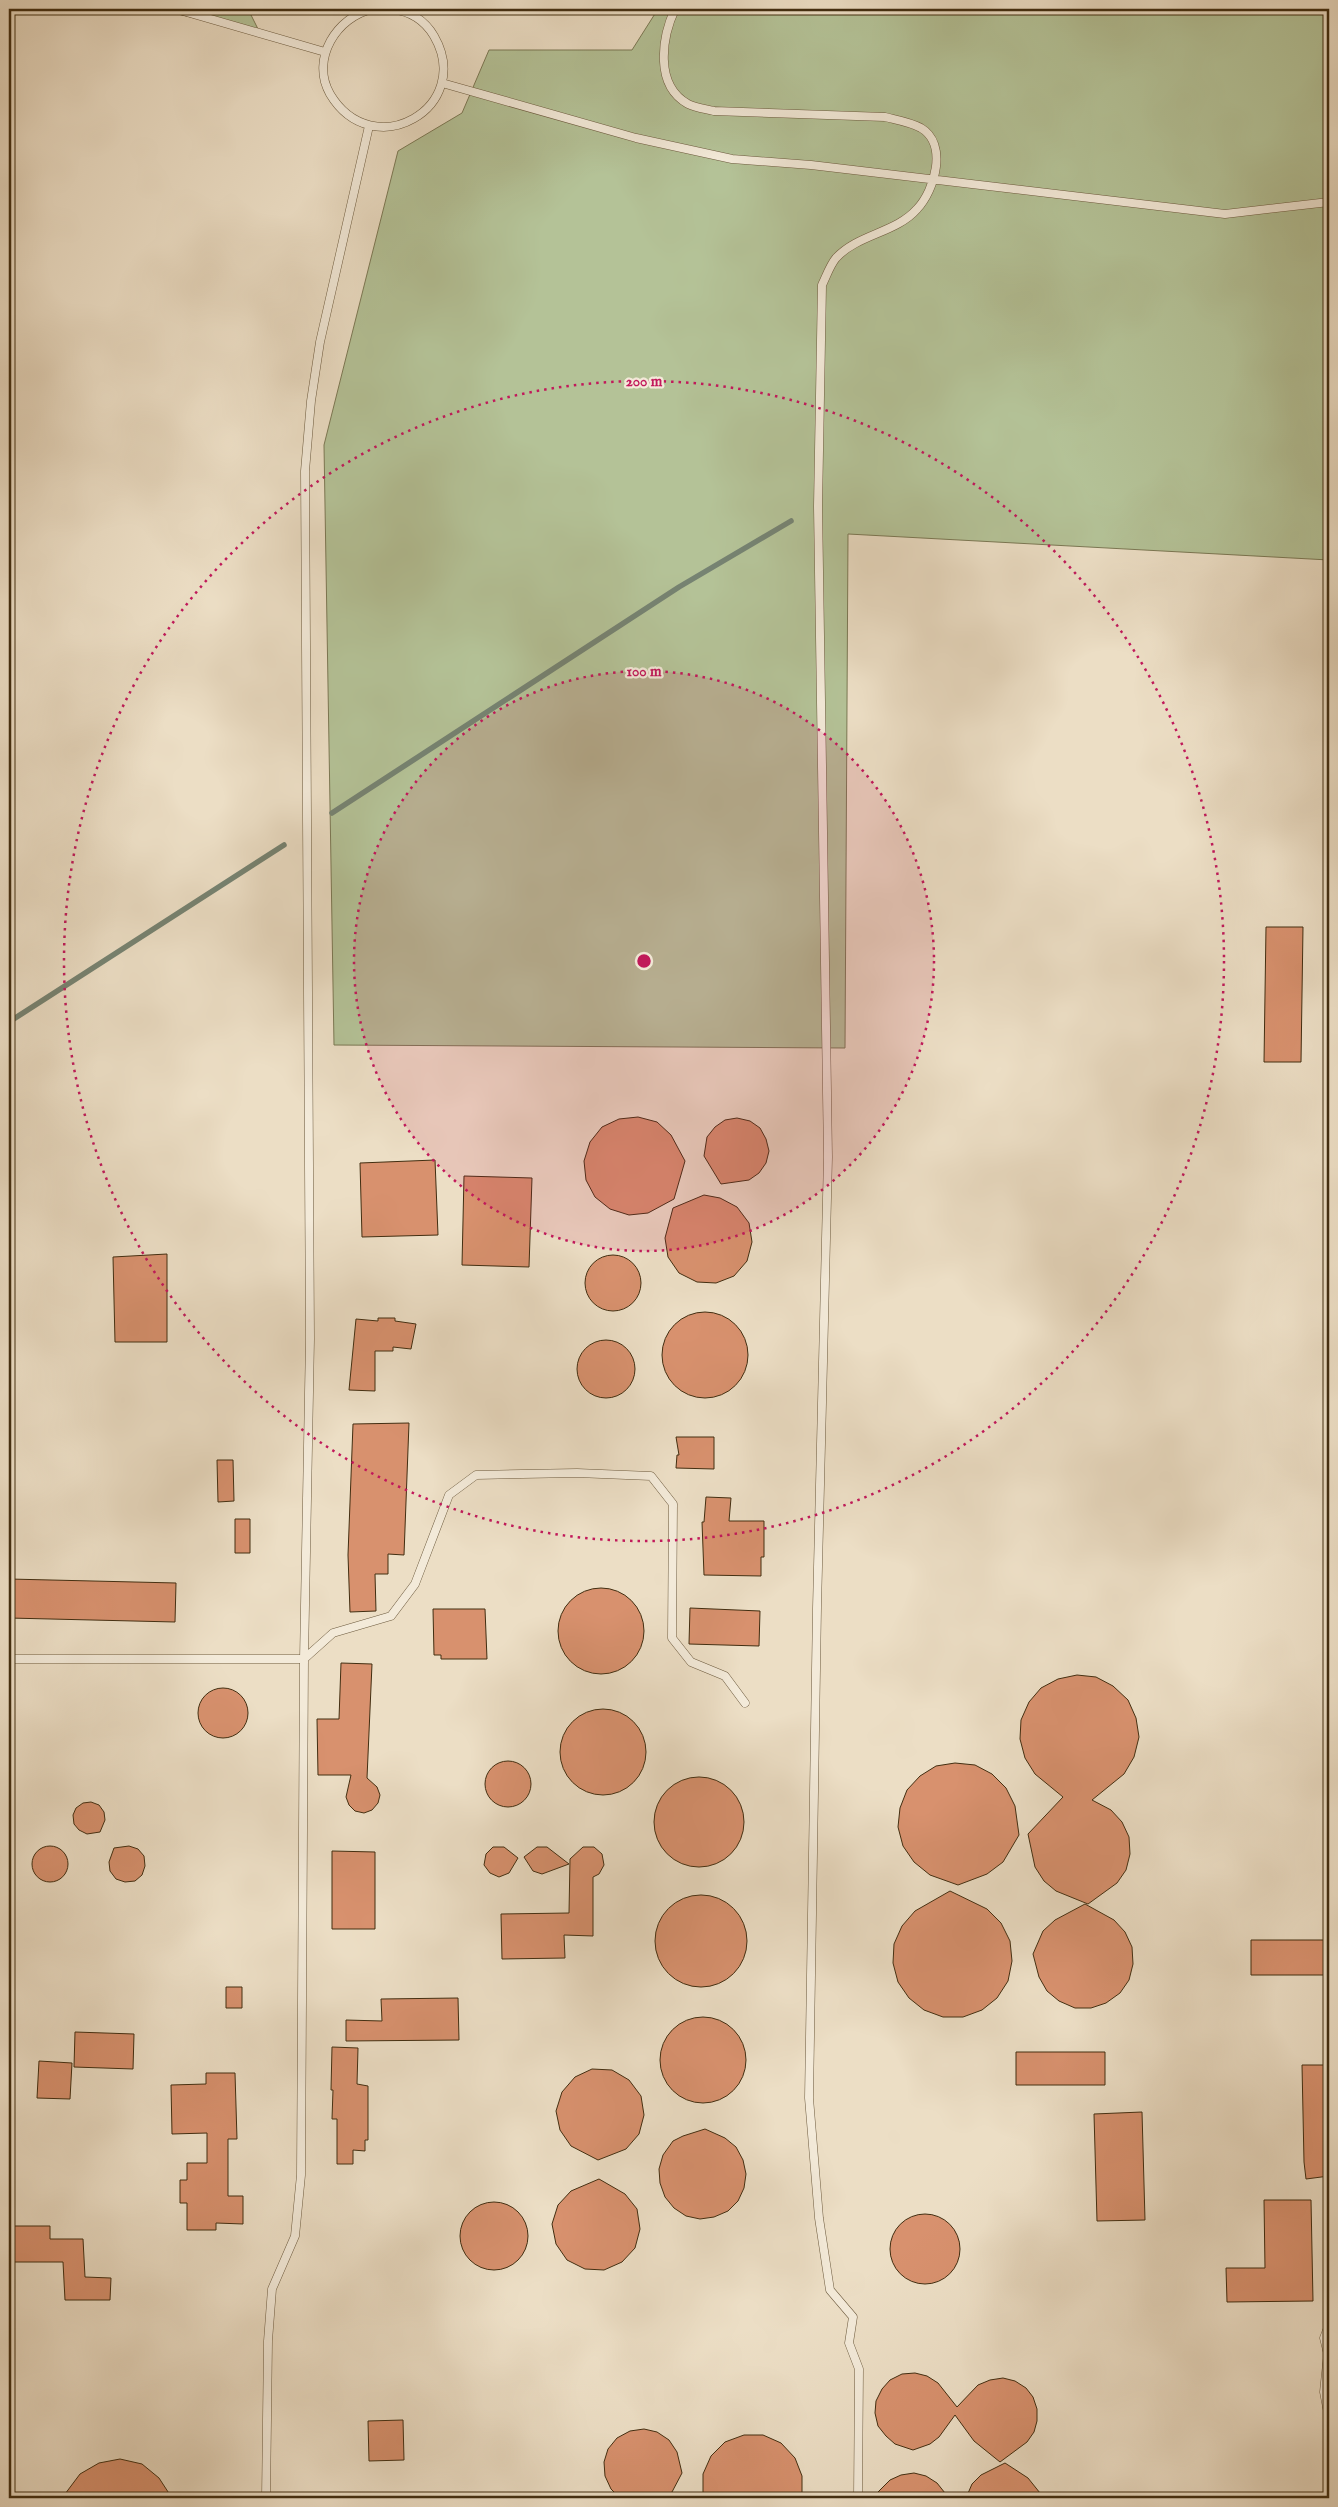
<svg xmlns="http://www.w3.org/2000/svg" width="1338" height="2507" viewBox="0 0 1338 2507" font-family="'IM FELL English',serif">
<rect width="100%" height="100%" fill="#ecdec5"/>
<filter id="stains"><feTurbulence type="fractalNoise" baseFrequency=".004" numOctaves="4"/><feColorMatrix values="0 0 0 0 .2 0 0 0 0 .09 0 0 0 0 .02 0 0 0 .5 -.17"/></filter>
<radialGradient id="worn" r=".72"><stop offset=".6" stop-color="#630" stop-opacity="0"/><stop offset="1" stop-color="#630" stop-opacity=".3"/></radialGradient>
<!-- green -->
<path fill="#b4c297" stroke="#7b7854" d="M156 9H248L260 33Z
M658 9H1329V560L848 534 845 1048 334 1045 324 445 398 151 462 113 489 50H632Z"/>
<g fill="none" stroke-linecap="round" stroke-linejoin="round">
<!-- stream -->
<path stroke="#768372" stroke-width="5.5" d="M332 813 679 587 791 521
M9 1022 284 845"/>
</g>
<!-- building -->
<path fill="#d8916e" stroke="#422e11" d="M1266 927H1303L1301 1062H1264Z
M638 1117 657 1122 671 1135 685 1161 674 1199 648 1213 629 1215 610 1209 595 1197 586 1180 584 1161 590 1142 602 1127 619 1119Z
M737 1118 750 1121 760 1128 766 1139 769 1151 766 1163 759 1173 749 1180 721 1184 704 1156 707 1137 715 1127 725 1120Z
M435 1160 438 1235 362 1237 360 1163Z
M464 1176 532 1178 529 1267 462 1265Z
M704 1195 720 1198 737 1207 749 1223 752 1242 747 1261 734 1276 716 1283 697 1282 679 1273 668 1257 665 1238 673 1208Z
M167 1254V1342H115L113 1257Z
M585 1283a28 28 0 1 1 56 0a28 28 0 1 1-56 0Z
M662 1355a43 43 0 1 1 86 0a43 43 0 1 1-86 0Z
M378 1318H395V1321L416 1324 411 1349 393 1347V1351H375V1391L349 1390 356 1319 378 1321Z
M577 1369a29 29 0 1 1 58 0a29 29 0 1 1-58 0Z
M409 1423 404 1555 388 1554V1574H375L376 1611 350 1612 348 1555 353 1424Z
M676 1437H714V1469L676 1468 677 1455H679Z
M217 1460H233L234 1501 218 1502Z
M706 1497 731 1498 729 1521H764V1557H761V1576L704 1575 702 1522H704Z
M235 1519H250V1553H235Z
M9 1579 176 1583 175 1622 9 1618Z
M558 1631a43 43 0 1 1 86 0a43 43 0 1 1-86 0Z
M690 1608 760 1611 759 1646 689 1644Z
M433 1609H485L487 1659H441V1655H434Z
M341 1663 372 1664 367 1778 377 1787 380 1795 378 1803 372 1810 364 1813 355 1811 349 1805 346 1797 351 1775H318L317 1719H339Z
M1077 1675 1096 1677 1113 1686 1128 1700 1136 1718 1139 1737 1134 1757 1124 1774 1092 1800 1111 1810 1122 1822 1129 1837 1130 1854 1126 1870 1117 1883 1088 1904 1056 1891 1044 1881 1035 1867 1028 1834 1063 1797 1035 1774 1025 1758 1020 1739 1021 1720 1029 1702 1041 1688 1058 1679Z
M198 1713a25 25 0 1 1 50 0a25 25 0 1 1-50 0Z
M560 1752a43 43 0 1 1 86 0a43 43 0 1 1-86 0Z
M485 1784a23 23 0 1 1 46 0a23 23 0 1 1-46 0Z
M955 1763 975 1765 992 1774 1006 1788 1015 1806 1019 1835 1003 1862 987 1874 958 1885 930 1875 914 1862 903 1846 898 1827 900 1808 907 1790 920 1776 936 1766Z
M654 1822a45 45 0 1 1 90 0a45 45 0 1 1-90 0Z
M91 1802 99 1805 104 1812 105 1820 100 1832 87 1834 79 1830 74 1824 73 1815 76 1808 83 1803Z
M129 1846 138 1849 144 1856 145 1866 142 1875 135 1881 125 1882 116 1879 110 1871 109 1862 114 1848Z
M32 1864a18 18 0 1 1 36 0a18 18 0 1 1-36 0Z
M493 1847H504L518 1858 509 1873 499 1877 490 1873 484 1865 486 1854Z
M537 1847H547L569 1864 542 1874 533 1871 524 1857Z
M583 1847H594L602 1854 604 1865 599 1874 593 1877V1936L564 1935 565 1958 502 1959 501 1914 569 1913 570 1859Z
M332 1851 375 1852V1929H332Z
M950 1891 987 1909 1001 1923 1010 1941 1012 1961 1008 1981 997 1998 982 2010 963 2017H943L924 2010 909 1998 898 1982 893 1963 894 1944 902 1926 915 1911Z
M655 1941a46 46 0 1 1 92 0a46 46 0 1 1-92 0Z
M1085 1904 1114 1920 1125 1932 1132 1947 1133 1964 1129 1980 1120 1993 1106 2003 1091 2008H1075L1059 2001 1047 1991 1039 1977 1033 1954 1043 1931 1055 1920Z
M1251 1940H1324V1975H1251Z
M226 1987H242V2008H226Z
M458 1998 459 2040 346 2041V2020L382 2021 381 1999Z
M660 2060a43 43 0 1 1 86 0a43 43 0 1 1-86 0Z
M75 2032 134 2034 133 2069 74 2067Z
M332 2047 358 2048 357 2084 368 2086V2140H365V2151L353 2150V2164H337V2119H332L333 2090H331Z
M1016 2052H1105V2085H1016Z
M39 2061 72 2063 70 2099 37 2098Z
M1302 2065H1329V2176L1306 2179 1304 2162Z
M592 2069 612 2070 629 2080 641 2096 644 2115 639 2134 626 2149 598 2160 571 2146 560 2130 556 2111 562 2092 575 2077Z
M206 2073H235L237 2139H228V2196H243V2224L216 2223V2230H187V2203H180V2180H187V2163H207V2133L172 2134 171 2085 206 2084Z
M1142 2112 1145 2220 1097 2221 1094 2114Z
M705 2129 725 2138 736 2147 743 2160 746 2174 744 2188 738 2201 728 2211 714 2217 700 2219 686 2216 674 2208 665 2197 660 2183 659 2169 663 2155 673 2141 683 2136Z
M599 2179 625 2194 637 2209 640 2229 635 2248 622 2262 604 2270 585 2269 567 2260 556 2244 552 2224 558 2205 571 2191Z
M1264 2200H1311L1313 2301 1227 2302 1226 2268H1265Z
M460 2236a34 34 0 1 1 68 0a34 34 0 1 1-68 0Z
M890 2249a35 35 0 1 1 70 0a35 35 0 1 1-70 0Z
M9 2226H50V2239H83L85 2277 111 2278 110 2300H65L63 2262H9Z
M915 2373 927 2376 938 2383 957 2407 978 2385 990 2380 1003 2378 1015 2381 1026 2388 1033 2397 1037 2409V2421L1034 2432 1027 2442 1000 2462 974 2441 955 2415 939 2437 930 2444 913 2450 895 2444 886 2436 878 2426 875 2413 876 2401 882 2389 890 2380 902 2374Z
M403 2420 404 2460 369 2461 368 2421Z
M644 2429 657 2432 669 2440 677 2452 682 2473 672 2492 664 2498H620L611 2489 605 2476 604 2462 608 2449 617 2438 630 2431Z
M744 2435H763L781 2443 795 2458 802 2476V2498H703V2474L711 2456 725 2442Z
M120 2459 142 2464 159 2478 172 2498H62L80 2474 99 2463Z
M1005 2463 1028 2478 1044 2498H966L972 2484 981 2475Z
M914 2473 926 2476 937 2483 949 2498H872L890 2480 901 2475Z"/>
<g fill="none" stroke-linecap="round" stroke-linejoin="round">
<defs>
<path id="service" d="M176 9 325 52
M373 9C337 16 310 59 330 94 373 166 475 107 434 36 424 19 410 11 391 9
M675 9C662 37 654 85 688 104 696 108 706 109 714 111L885 117C897 120 910 122 921 128 948 144 935 190 917 209 896 233 858 234 836 258 830 265 826 277 822 285L818 506 828 1157 817 1608 809 2098 819 2218 830 2290 853 2317 849 2343 859 2369 858 2498
M442 83 636 138 732 159 811 165 1225 214 1329 202
M9 1659H304L333 1633 391 1616 415 1584 449 1495 476 1475 577 1473 651 1476 673 1504 672 1638 691 1662 725 1676 745 1703
M1329 2325 1324 2338 1328 2354 1324 2392 1329 2418
M266 2498 268 2341 272 2289 295 2236 301 2175 304 1659 310 1339 305 471 311 401 320 342 369 126"/>
</defs>
<!-- service casing -->
<use href="#service" stroke="#6c5a3e" stroke-width="9"/>
<!-- service -->
<use href="#service" stroke="#f3ead9" stroke-width="8"/>
</g>
<!-- distance rings -->
<circle cx="644" cy="961" r="290" fill="#c2185b" fill-opacity=".12"/>
<g fill="none" stroke="#c2185b" stroke-width="2.5" stroke-dasharray="2.5 5">
<circle cx="644" cy="961" r="290"/>
<circle cx="644" cy="961" r="580"/>
</g>
<circle cx="644" cy="961" r="8" fill="#c2185b" stroke="#f3ead9" stroke-width="2.5"/>
<g font-size="15" text-anchor="middle" font-weight="bold" fill="#c2185b" stroke="#f3ead9" stroke-width="4.5" stroke-linejoin="round" paint-order="stroke">
<text x="644" y="386">200 m</text>
<text x="644" y="676">100 m</text>
</g>
<!-- margin -->
<rect width="1338" height="2507" fill="none" stroke="#ecdec5" stroke-width="30"/>
<rect x="10" y="10" width="1318" height="2487" fill="none" stroke="#422e11" stroke-width="2.5"/>
<rect x="15" y="15" width="1308" height="2477" fill="none" stroke="#422e11"/>
<rect width="100%" height="100%" filter="url(#stains)"/>
<rect width="100%" height="100%" fill="url(#worn)"/>
</svg>
